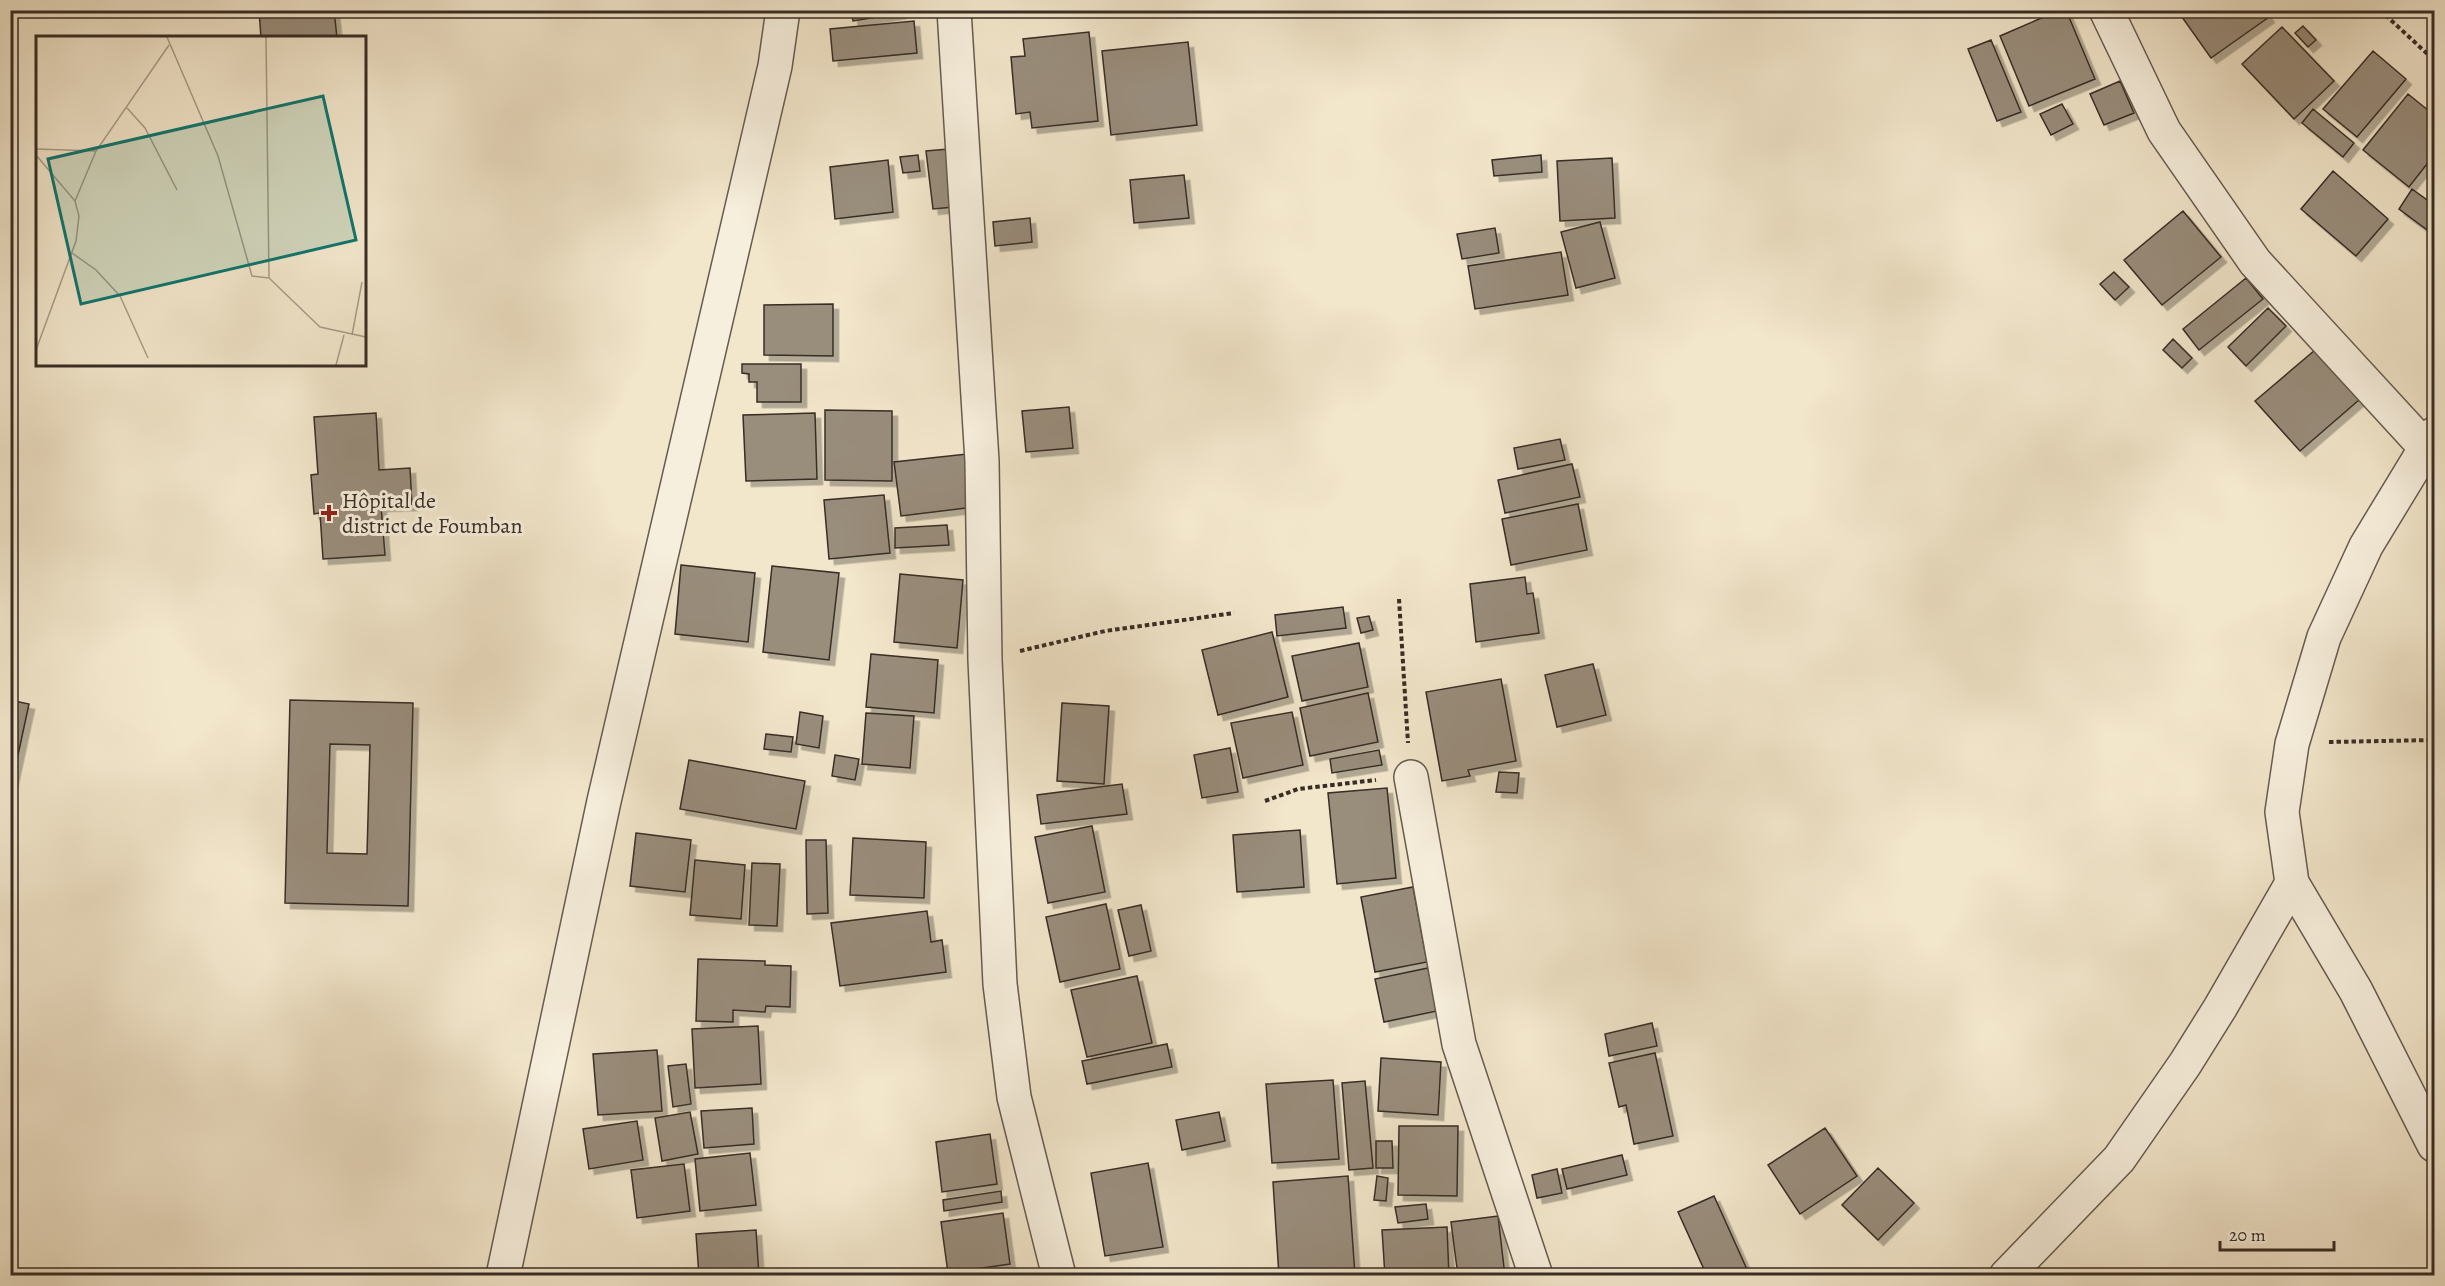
<svg xmlns="http://www.w3.org/2000/svg" width="2445" height="1286" viewBox="0 0 2445 1286" font-family="Alegreya,serif">
<defs>
<filter id="shadow"><feDropShadow dx="5.5" dy="5.5" stdDeviation="0" flood-color="#0004"/></filter>
</defs>
<rect width="100%" height="100%" fill="#f2e6cb"/>
<filter id="stains"><feTurbulence type="fractalNoise" baseFrequency=".00333" numOctaves="4"/><feColorMatrix values="0 0 0 0 .2 0 0 0 0 .09 0 0 0 0 .02 0 0 0 .5 -.17"/></filter>
<radialGradient id="worn" r=".72"><stop offset=".6" stop-color="#630" stop-opacity="0"/><stop offset="1" stop-color="#630" stop-opacity=".3"/></radialGradient>
<!-- building -->
<path fill="#998d7c" stroke="#382d26" stroke-width="1.5" fill-rule="evenodd" filter="url(#shadow)" d="M259 10H334L337 38H261Z
M851 10H901V13L853 21Z
M2060 10H2066L2095 79 2029 106 2000 36Z
M2177 10H2264L2269 17 2211 58Z
M914 21 917 53 833 61 830 29Z
M2303 26 2316 40 2308 47 2295 33Z
M2282 27 2334 81 2294 119 2242 64Z
M1089 32 1098 121 1032 128 1030 112 1016 114 1011 57 1025 56 1023 39Z
M1991 40 2021 112 1997 121 1968 49Z
M1188 42 1197 125 1111 135 1102 51Z
M2373 51 2406 79 2357 137 2323 109Z
M2120 81 2134 113 2104 125 2090 94Z
M2408 94 2434 115V155L2409 187 2363 150Z
M2062 104 2073 124 2051 135 2040 114Z
M2313 109 2354 143 2343 157 2302 123Z
M948 149 954 207 933 209 926 151Z
M918 155 920 171 903 173 900 157Z
M1541 155 1542 172 1494 176 1492 160Z
M1612 158 1615 218 1560 221 1557 161Z
M888 160 893 212 835 219 830 167Z
M2333 171 2388 219 2356 256 2301 209Z
M1184 175 1189 218 1134 223 1130 180Z
M2412 189 2434 205V235L2399 209Z
M2183 211 2221 257 2162 305 2124 260Z
M1030 218 1032 242 995 246 993 222Z
M1600 222 1615 278 1576 288 1561 232Z
M1495 228 1499 253 1462 259 1457 234Z
M1561 252 1568 295 1475 309 1468 266Z
M2114 272 2129 287 2115 300 2100 284Z
M2246 278 2263 299 2199 350 2183 329Z
M833 304V356L764 355V305Z
M2268 308 2286 326 2246 366 2228 347Z
M2173 339 2192 358 2182 368 2163 350Z
M2315 350 2359 400 2300 451 2255 401Z
M742 364H801V402H757V382H749V374L742 373Z
M1069 407 1073 448 1026 452 1022 411Z
M825 410 892 411V481L825 480Z
M376 413 379 470 410 468 412 505 381 506 385 555 323 559 320 513 314 514 311 475 318 474 314 417Z
M815 413 817 479 746 481 743 415Z
M1560 439 1565 460 1518 469 1514 448Z
M967 454 974 507 901 516 894 462Z
M1572 464 1580 497 1505 513 1498 480Z
M884 495 890 553 829 559 824 500Z
M1578 504 1587 550 1511 565 1502 519Z
M947 525 949 545 895 548V528Z
M681 565 755 573 748 642 675 634Z
M772 566 839 573 829 660 763 652Z
M900 574 963 580 957 648 894 642Z
M1525 577 1527 594 1533 593 1539 633 1476 642 1470 584Z
M1343 607 1346 628 1277 636 1275 615Z
M1369 616 1373 630 1361 633 1357 618Z
M1272 632 1288 697 1218 715 1202 650Z
M1359 643 1368 687 1302 701 1292 656Z
M871 654 938 660 934 713 866 707Z
M1593 664 1606 715 1557 727 1545 675Z
M1501 679 1516 761 1468 770 1470 776 1442 781 1426 692Z
M1368 693 1378 742 1310 756 1300 708Z
M10 700 29 704 10 792Z
M290 700 413 703 408 906 285 903ZM330 744 370 745 367 854 327 853Z
M1062 703 1109 706 1104 784 1057 781Z
M800 712 823 716 819 748 796 744Z
M1292 712 1303 765 1243 778 1231 723Z
M866 713 914 716 910 768 862 764Z
M766 734 793 737 791 752 764 749Z
M1230 748 1238 792 1202 798 1194 755Z
M1379 750 1382 765 1332 773 1330 759Z
M835 755 859 759 855 780 832 776Z
M689 760 805 781 796 829 680 809Z
M1499 772 1519 773 1517 793 1496 792Z
M1122 784 1127 814 1041 824 1037 795Z
M1387 788 1396 878 1337 884 1328 793Z
M1092 826 1105 892 1048 903 1035 837Z
M1300 830 1304 887 1237 892 1233 835Z
M636 833 691 840 685 892 630 886Z
M853 838 926 842 924 898 850 895Z
M806 840H826L828 913 807 914Z
M695 860 745 865 741 919 690 915Z
M752 863 780 864 777 926 749 925Z
M1413 887 1427 962 1375 972 1361 897Z
M1106 904 1120 969 1060 982 1046 917Z
M1141 905 1151 951 1129 956 1118 910Z
M927 911 931 942 942 940 946 972 840 986 831 923Z
M698 959 765 961V965L791 966 790 1007 766 1006 765 1012 733 1010V1022L696 1021Z
M1428 968 1437 1011 1384 1022 1375 979Z
M1137 976 1152 1043 1087 1057 1071 990Z
M1652 1023 1657 1046 1609 1056 1605 1034Z
M758 1026 761 1084 695 1088 692 1029Z
M1167 1044 1172 1067 1087 1084 1082 1061Z
M657 1050 662 1111 598 1115 593 1054Z
M1655 1053 1673 1136 1634 1144 1626 1105 1619 1107 1609 1063Z
M1381 1058 1441 1062 1438 1115 1378 1111Z
M686 1064 691 1104 673 1107 668 1066Z
M1333 1080 1339 1159 1272 1163 1266 1084Z
M1365 1081 1373 1168 1349 1170 1342 1083Z
M752 1108 754 1144 704 1148 701 1111Z
M690 1112 698 1154 662 1161 655 1118Z
M1219 1112 1225 1141 1182 1150 1176 1120Z
M637 1121 643 1160 589 1169 583 1129Z
M1399 1126H1458L1457 1196 1398 1195Z
M1825 1128 1857 1176 1800 1214 1768 1165Z
M990 1134 997 1184 942 1192 936 1142Z
M1376 1141H1392L1393 1168H1376Z
M750 1153 756 1205 700 1211 695 1159Z
M1622 1155 1627 1175 1567 1189 1562 1169Z
M1148 1163 1163 1247 1105 1256 1091 1173Z
M684 1164 690 1211 637 1218 631 1170Z
M1878 1168 1914 1203 1878 1240 1842 1205Z
M1557 1169 1562 1193 1537 1198 1532 1175Z
M1348 1176 1355 1275 1279 1276 1273 1182Z
M1377 1176 1388 1178 1386 1201 1374 1200Z
M1001 1191 1002 1202 944 1211 943 1200Z
M1714 1196 1750 1276H1707L1678 1212Z
M1426 1204 1428 1219 1398 1223 1395 1207Z
M1003 1213 1010 1264 948 1273 941 1222Z
M1498 1216 1505 1276H1458L1451 1222Z
M1447 1227 1449 1276H1385L1382 1230Z
M756 1230 759 1276H699L696 1234Z"/>
<g fill="none" stroke-linecap="round" stroke-linejoin="round">
<defs>
<path id="minor" d="M954 10 982 461 985 660 1000 984 1014 1097 1059 1276
M2106 10 2164 131 2255 262 2425 447
M2434 434 2366 546 2324 637 2292 744 2282 812 2292 883 2356 991 2434 1145
M1411 777 1459 1044 1536 1276
M503 1276 604 801 775 66 783 10
M2006 1276 2119 1159 2185 1064 2220 1008 2292 883"/>
</defs>
<!-- minor casing -->
<use href="#minor" stroke="#665b4f" stroke-width="36"/>
<!-- path -->
<path stroke="#382d26" stroke-width="4" stroke-dasharray="4.5 3" stroke-linecap="butt" d="M2380 10 2434 60
M1399 599 1408 743
M1020 651 1105 631 1234 613
M2329 742 2434 740
M1265 801 1298 789 1376 780"/>
<!-- minor -->
<use href="#minor" stroke="#f7efdd" stroke-width="33"/>
</g>
<!-- markers -->
<path fill="#8f2418" stroke="#f7efdd" stroke-width="2" d="M326 504h6v6h6v6h-6v6h-6v-6h-6v-6h6z"/>
<g text-anchor="middle" stroke-width="6" stroke-linejoin="round" paint-order="stroke">
<!-- poi labels -->
<g font-size="22" fill="#382d26" stroke="#f7efdd" text-anchor="start">
<text x="342" y="508">Hôpital de<tspan x="342" dy="25">district de Foumban</tspan></text>
</g>
</g>
<!-- overview -->
<g transform="translate(36 36)">
<rect width="330" height="330" fill="#f2e6cb"/>
<path fill="none" stroke="#a89c89" stroke-width="1.5" d="M131 1 182 120 216 240 233 242M230 1 233 242 284 291 330 301M91 72 109 92 141 154M0 113 60 115M0 119 39 165 43 180 40 205 0 314M39 165 60 115 133 9M36 217 60 234 84 260 112 322M316 299 326 246M300 329 308 299"/>
<path fill="#0f766e" fill-opacity="0.15" stroke="#0f766e" stroke-width="3" d="M287 60 320 204 45 268 12 123Z"/>
<rect width="330" height="330" fill="none" stroke="#382d26" stroke-width="3"/>
</g>
<!-- margin -->
<rect width="2445" height="1286" fill="none" stroke="#f2e6cb" stroke-width="36"/>
<rect x="12" y="12" width="2421" height="1262" fill="none" stroke="#382d26" stroke-width="3"/>
<rect x="18" y="18" width="2409" height="1250" fill="none" stroke="#382d26" stroke-width="1.5"/>
<!-- scale -->
<path d="M2220 1241v9h114v-9" fill="none" stroke="#382d26" stroke-width="3"/>
<text x="2229" y="1241" font-size="18" fill="#382d26" stroke="#f7efdd" stroke-width="4.5" paint-order="stroke">20 m</text>
<rect width="100%" height="100%" filter="url(#stains)"/>
<rect width="100%" height="100%" fill="url(#worn)"/>
</svg>
